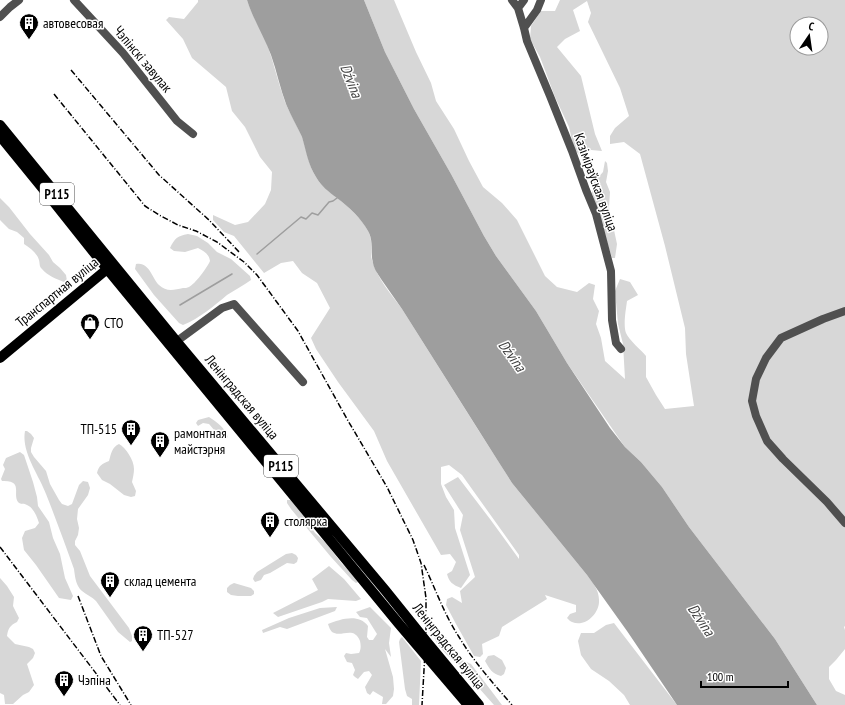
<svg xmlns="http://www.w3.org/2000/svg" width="845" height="705" viewBox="0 0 845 705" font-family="'PT Sans Narrow',sans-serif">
<rect width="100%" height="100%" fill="#fff"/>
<!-- green -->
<path fill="#d7d7d7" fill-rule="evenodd" d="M198 0H247C252 16 261 29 267 44 274 63 278 83 285 102 290 114 297 125 302 137 307 150 308 165 316 177 320 185 328 190 335 196 347 206 361 217 368 231 374 242 369 250 372 260 377 278 391 294 402 309L477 428 512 483 587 575C593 583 599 590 599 600 600 613 585 628 572 622 571 622 568 619 567 618L570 614 576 612V605L545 595 547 599 502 627 499 636 482 644 483 654 480 657 474 656 456 624 446 605 447 599 452 597 462 603 460 591 475 577 460 530 463 515 444 485 458 477 490 519 519 559V555L462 475 449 465 441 467V484L446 497 454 510 455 528 470 575 461 588C453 585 449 582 447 574L452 571 456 562 450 554 441 555 387 461 374 431 338 382 316 349 311 338 330 308 317 283 302 273 293 261 281 263 264 273 234 236 224 232 213 220V215L235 225 248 222 265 204 271 190 272 172 260 157 245 127 232 111 226 87 192 58 183 39 166 20 169 17 184 19 198 2Z
M364 0H394L416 52 431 83 436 101 454 129 469 161 483 187 502 203 517 220 545 276 557 287 577 292 589 283 595 285 593 299 599 311 596 324 601 338 605 361 625 379 623 344 618 324 615 291 620 279 630 282 638 295 627 301C626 309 623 325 626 333 629 340 641 350 646 356V377L656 395 665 409 694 406 686 354 685 328 665 246 640 154 624 142 610 144V136L615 128 629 116 620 88 588 22 591 13 587 1 573 10 580 31 565 39 557 47 581 76 595 134 602 151 591 150 581 157 574 149 569 127 555 97 540 57 530 39 531 26 541 11H555L560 0H845V626L844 627 845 630V649L836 660 829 667V679L836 691 845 695V705H817L775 639 689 527 662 487 641 462 625 447 620 440 567 363 536 311 496 256 484 236 451 174 414 109 385 52ZM797 24H821V48H797Z
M605 161 607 163 608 171 606 182 610 192 609 207 617 244 615 258H612L592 193 594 182 603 172Z
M0 198 9 207 30 234 49 255 53 262 60 268 66 275 67 281 64 282C56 279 47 275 42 269 39 266 40 264 39 260 37 253 30 248 24 244V238L17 232 9 229 0 220Z
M188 234 197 236 208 243 217 252 231 259 250 276 251 280C244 285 235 290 227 295 214 306 200 318 183 325L179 323 154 295 135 269 136 264C149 261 152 278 159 285 166 292 174 290 183 288 185 288 187 288 189 287 195 284 207 268 210 261 209 254 204 251 198 248L185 252 174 251 170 248C175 238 177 236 188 234Z
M209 417C217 422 225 428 228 437L225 439 220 437 209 424 203 423 198 426 196 423 198 420Z
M25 431H27L31 434 34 438 31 448V452L34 457 46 471 50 484 59 500 62 504 68 506 72 504 79 485 83 481 88 482 90 488 88 495 78 509 77 519 79 528 78 535 75 541V545L80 551 90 576 129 628 132 636V641L130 642 118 632 96 601C92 597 87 595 82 591 76 586 75 577 74 569 65 544 56 519 46 494 39 475 21 452 25 431Z
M119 444C126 448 134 460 134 469 134 473 133 477 132 482L136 491 135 496 131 497 124 495 110 484 102 480 97 473C99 465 102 464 109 461 111 454 112 447 119 444Z
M20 452 24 455 33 482 37 497 38 506 49 522 53 538 60 554 65 578 73 596 71 600 59 598 36 565 24 550 22 538 25 531 35 528 39 523C37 517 34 508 27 505 24 503 21 505 18 502 12 494 24 480 2 481L1 479 5 469 3 465 6 458Z
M287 500H291L297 506 315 533 326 543 342 564 358 579V582L356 583 352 580 331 557 291 509 287 503Z
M292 553 296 555 298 558 297 562 294 564 287 563 270 573 264 575 261 580 255 582 253 579 254 576 257 572 286 554Z
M329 566 344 579 361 599 356 601 328 599 322 602 278 617 273 613 318 590 312 579Z
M0 578 7 586 14 597 13 606 19 618 17 622C10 625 8 629 7 636L15 644 29 647 33 649 35 653 33 658 27 664 34 685 29 692 23 695 13 704H5L4 695 0 693Z
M234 583 251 588 254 591V594L251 596H238L231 595 227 592V588L230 585Z
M337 607 335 611 287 629 280 627 263 633 262 630 289 618 320 608Z
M370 607 391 628 389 643 391 657 385 649 393 677 394 689 393 696 386 704H382L383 697 373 691 370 695 367 693 365 687 372 675 369 671 364 672 358 679 355 677 353 675 355 670 352 663 347 662 344 656 346 653 351 654 359 653C361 649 361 646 360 641 354 625 341 638 332 632 330 630 329 627 328 624 340 619 359 613 368 626L367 637 369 640H373L377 634 367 618 360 617 356 612Z
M614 623 677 705H630L624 695 609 681 591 669 581 655 578 641 581 633H594L606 625Z
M435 634 445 637 447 638 445 646 459 656 462 660 471 664 502 705H494L478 687 467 671 447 655 438 645 433 635Z
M402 637 421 661 419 705H412V699L407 696 405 689 399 642 400 639Z
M494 655 502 660 506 668 504 674 501 676C492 674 489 668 485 661L488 656Z"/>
<!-- water -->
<path fill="#9e9e9e" d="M247 0H364L385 52 414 109 451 174 484 236 496 256 536 311 567 363 610 428 625 447 641 462 662 487 689 527 775 639 817 705H677L627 631 587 575 512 483 498 461 402 309C395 299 388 289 381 279 378 274 374 269 373 263 370 252 374 241 368 231 361 218 349 207 337 198 329 192 321 186 316 177 308 165 306 150 302 137 297 126 291 116 286 104 280 88 277 72 271 55 264 36 253 19 247 0Z"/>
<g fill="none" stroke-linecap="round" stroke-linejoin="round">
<!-- stream -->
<path stroke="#9e9e9e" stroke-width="1.5" d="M257 254 301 217 306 219 312 213 318 215 329 202 333 201 337 198
M180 305 232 274"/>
<!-- minor -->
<path stroke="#505050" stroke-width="8" d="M74 0 123 53 177 121 193 134
M512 0 518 8 524 28 527 41 550 96 572 151 586 190 596 214 611 271 612 320 616 343 621 349
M518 8 524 0
M0 17 10 7 19 0
M524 28 537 10 541 0
M845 311 823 319 781 338 766 358 756 379 752 401 756 416 767 441 783 459 827 502 845 523
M173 344 222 308 234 304 303 382"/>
<!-- major -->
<path stroke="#000" stroke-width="10" d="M0 125 177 342 385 590 426 641 479 705
M0 136 53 201 107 269 399 624 468 705
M0 358 112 265"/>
<!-- rail -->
<path stroke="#000" stroke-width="1.5" stroke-dasharray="6 2 1 2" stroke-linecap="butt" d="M71 70 159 175 209 220 240 253
M54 94 145 206 159 215 178 225 196 231 217 242 244 262 257 275 298 331 347 419 387 487 413 540 421 563 426 598V635L422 705
M0 547 120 705
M424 565C435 588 445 616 459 637 474 662 493 683 512 705
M78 596 101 656 131 705"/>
</g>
<!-- icons -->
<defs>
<symbol id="building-pin" viewBox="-11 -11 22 30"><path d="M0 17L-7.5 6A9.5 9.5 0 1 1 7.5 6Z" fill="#000" stroke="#fff"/><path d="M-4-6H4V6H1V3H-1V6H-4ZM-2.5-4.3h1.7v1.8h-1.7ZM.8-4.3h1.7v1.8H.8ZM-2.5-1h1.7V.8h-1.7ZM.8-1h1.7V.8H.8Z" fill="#fff"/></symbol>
<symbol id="shop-pin" viewBox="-11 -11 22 30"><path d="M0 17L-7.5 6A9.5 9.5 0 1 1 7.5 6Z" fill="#000" stroke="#fff"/><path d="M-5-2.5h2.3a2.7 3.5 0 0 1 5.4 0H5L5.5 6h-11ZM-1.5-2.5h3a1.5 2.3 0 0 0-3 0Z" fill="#fff"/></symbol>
</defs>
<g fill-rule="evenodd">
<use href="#building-pin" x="18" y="12" width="22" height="30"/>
<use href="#shop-pin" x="79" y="312" width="22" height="30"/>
<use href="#building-pin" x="120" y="418" width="22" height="30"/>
<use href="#building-pin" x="149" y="430" width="22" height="30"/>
<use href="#building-pin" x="259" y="510" width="22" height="30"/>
<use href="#building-pin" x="99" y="570" width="22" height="30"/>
<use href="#building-pin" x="132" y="624" width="22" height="30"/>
<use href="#building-pin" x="53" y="669" width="22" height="30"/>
</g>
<g text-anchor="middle" stroke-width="3" stroke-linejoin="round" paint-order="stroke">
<!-- shield labels -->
<g fill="#fff" stroke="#4c4c4c" stroke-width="1">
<rect x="40" y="183" width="34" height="22" rx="3"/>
<rect x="264" y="455" width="34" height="22" rx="3"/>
</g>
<g font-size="13" font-weight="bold" fill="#000">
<text x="57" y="199">Р115</text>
<text x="281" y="471">Р115</text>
</g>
<!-- poi labels -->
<g font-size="14" fill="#000" stroke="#fff" text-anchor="start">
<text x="43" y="28">автовесовая</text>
<text x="104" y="328">СТО</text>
<text x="117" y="434" text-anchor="end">ТП-515</text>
<text x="174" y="438">рамонтная<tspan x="174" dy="16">майстэрня</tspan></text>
<text x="284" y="526">столярка</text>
<text x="124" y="586">склад цемента</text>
<text x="157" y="640">ТП-527</text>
<text x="78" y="685">Чэпіна</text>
</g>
<!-- street labels -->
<g font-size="14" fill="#000" stroke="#fff">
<text transform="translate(143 59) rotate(50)" y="5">Чэпінскі завулак</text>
<text transform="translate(596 182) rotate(70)" y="5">Казіміраўская вуліца</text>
<text transform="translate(57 292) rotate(-39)" y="5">Транспартная вуліца</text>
<text transform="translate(242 397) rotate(50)" y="5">Ленінградская вуліца</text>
<text transform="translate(449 646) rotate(51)" y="5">Ленінградская вуліца</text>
</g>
<!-- water labels -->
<g font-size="15" font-style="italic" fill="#3f3f3f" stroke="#fff">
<text transform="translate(351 81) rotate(68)" y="5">Dźvina</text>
<text transform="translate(512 356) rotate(54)" y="5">Dźvina</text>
<text transform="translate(701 620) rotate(56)" y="5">Dźvina</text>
</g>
</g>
<!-- north arrow -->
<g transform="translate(809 36) rotate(13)"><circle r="19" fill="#ffffff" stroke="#999999"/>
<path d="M0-3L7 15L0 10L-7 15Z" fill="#000000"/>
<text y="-6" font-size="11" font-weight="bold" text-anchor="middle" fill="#000000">С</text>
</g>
<!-- scale -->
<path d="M701 681v6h87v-6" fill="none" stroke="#000000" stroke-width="2"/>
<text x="707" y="681" font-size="12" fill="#000000" stroke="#ffffff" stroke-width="3" paint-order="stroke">100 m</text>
</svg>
